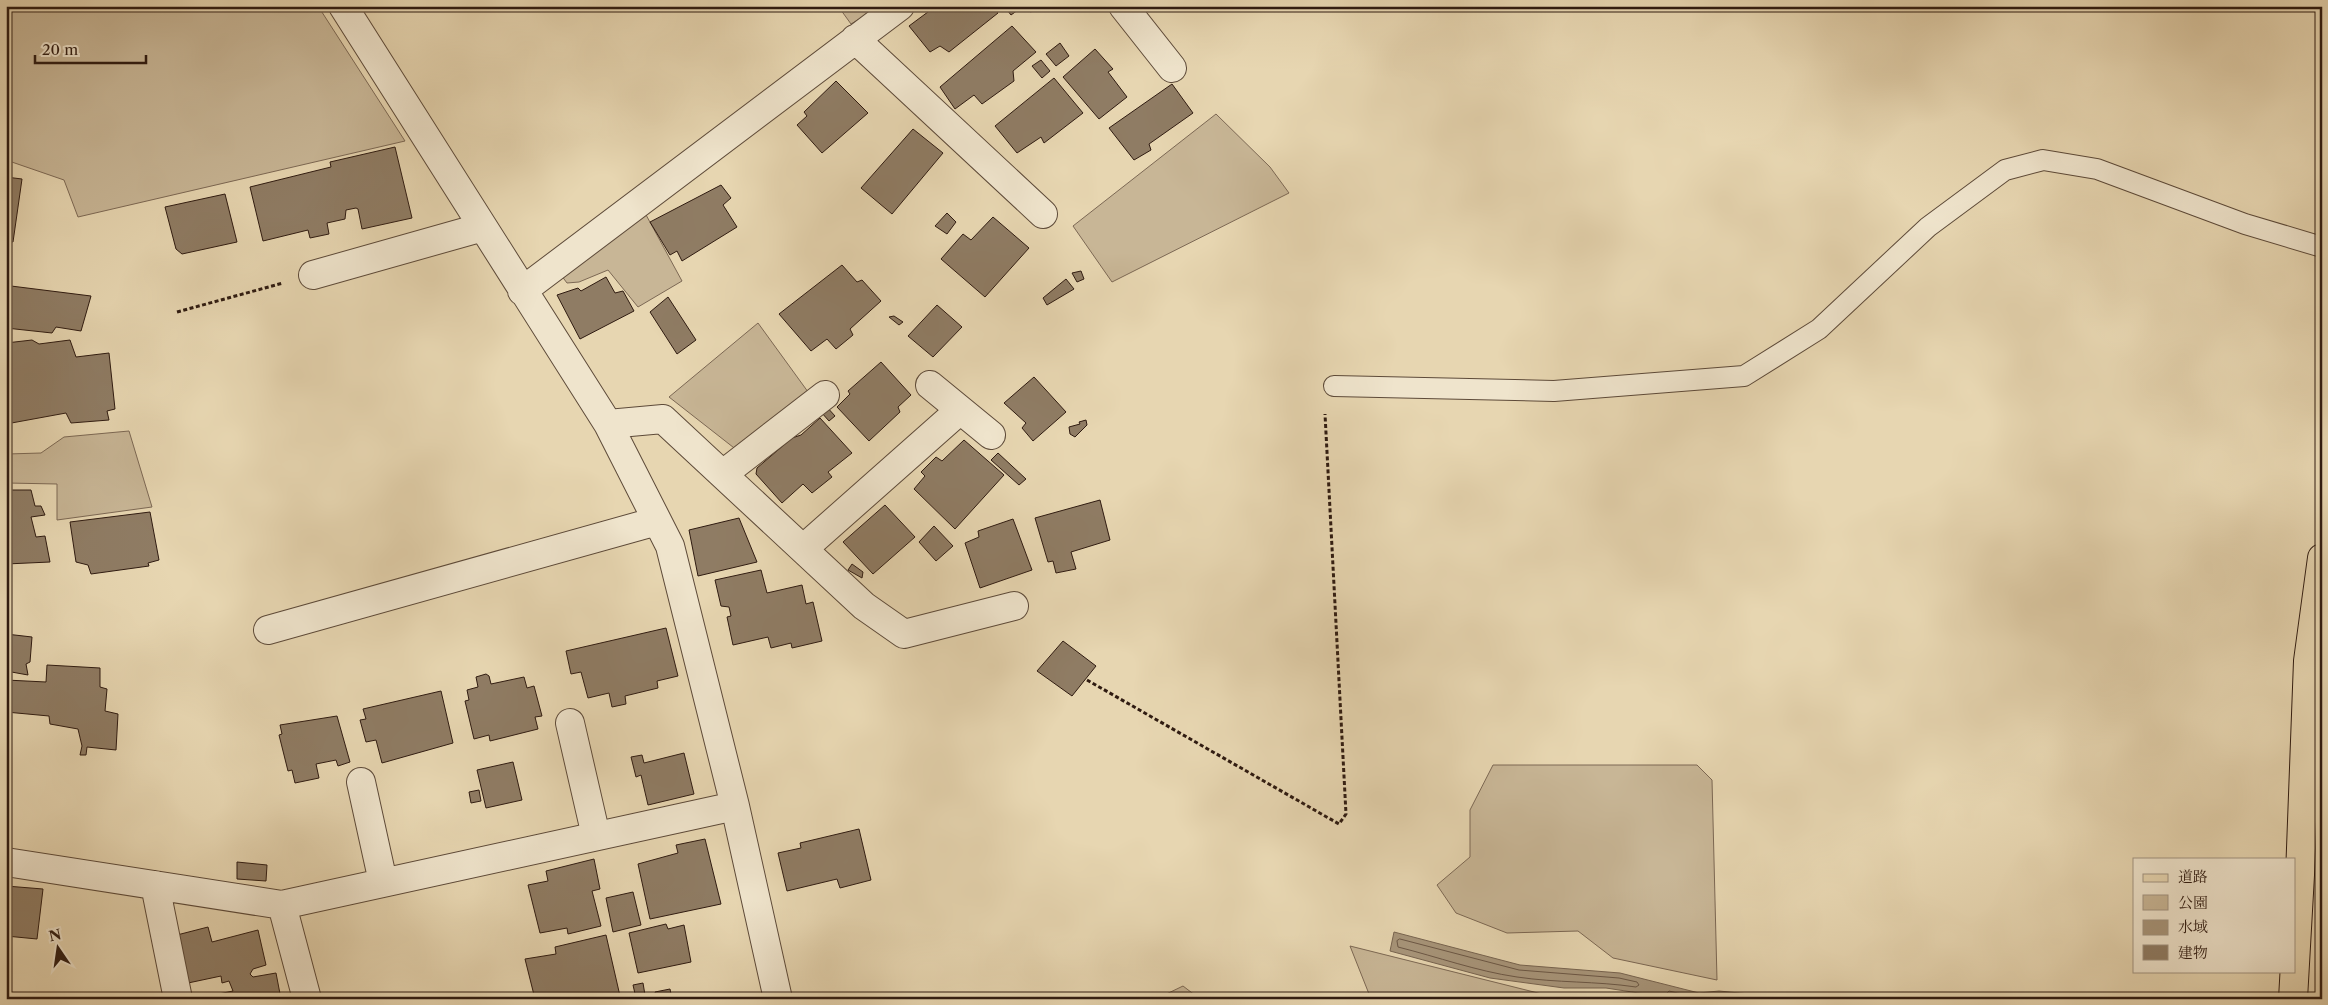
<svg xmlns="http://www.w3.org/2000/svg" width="2328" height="1005" viewBox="0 0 2328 1005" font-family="'Libre Caslon Text','Noto Serif JP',serif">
<rect width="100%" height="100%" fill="#e7d6b1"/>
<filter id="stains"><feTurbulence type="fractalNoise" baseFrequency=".004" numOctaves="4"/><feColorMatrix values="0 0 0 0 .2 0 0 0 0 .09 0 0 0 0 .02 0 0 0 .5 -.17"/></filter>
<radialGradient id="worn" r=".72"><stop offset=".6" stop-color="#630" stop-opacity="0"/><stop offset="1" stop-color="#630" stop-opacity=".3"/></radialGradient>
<!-- green -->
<path fill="#c8b696" stroke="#7c6854" d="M6 6H318L405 141 78 217 64 180 6 160Z
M838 6H881L851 24Z
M1216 114 1270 167 1289 193 1112 282 1073 226Z
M645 213 682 281 638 307 608 270 579 282 567 283 558 271Z
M758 323 811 396 738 451 669 397Z
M129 431 152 507 57 520V484L7 483V454L41 453 64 437Z
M1493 765H1697L1712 780 1717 980 1613 958 1578 931 1507 933 1456 913 1437 885 1470 857V810Z
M1350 946 1558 998 1559 999H1371Z
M1183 986 1200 999H1156Z"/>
<!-- water -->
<path fill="#a8967b" stroke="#786551" d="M1394 932 1520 965 1620 973 1699 993 1719 991 1800 999H1678L1606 988H1564L1490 978 1390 951Z"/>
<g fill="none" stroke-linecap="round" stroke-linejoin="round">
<!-- shore -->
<path stroke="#6c5846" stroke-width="1" d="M1400 939 1519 970 1619 978 1637 982 1639 985 1636 987C1596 981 1557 983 1517 977 1476 971 1438 957 1398 947L1397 941Z
M1668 999 1667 993 1669 991 1698 998 1719 996 1751 999"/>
</g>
<!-- building -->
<path fill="#8f7c64" stroke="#2f1b11" d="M936 6H993L998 13 949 52 940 46 930 52 909 26Z
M1004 6H1039L1031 12 1022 7 1011 15Z
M1012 26 1036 52 1013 71 1014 81 982 104 974 95 955 109 940 87Z
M1060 43 1069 56 1056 66 1046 54Z
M1095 49 1113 69 1108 72 1127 97 1099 119 1063 77Z
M1041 60 1050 71 1042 78 1032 66Z
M1054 78 1083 113 1044 143 1041 137 1017 153 995 126Z
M836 81 868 113 822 153 797 125 807 116 804 112Z
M1172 84 1193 113 1149 144 1151 150 1134 160 1109 128Z
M913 129 943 153 892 214 861 188Z
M395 147 412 218 362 229 358 209 356 208 346 210 345 219 327 223 329 234 310 238 308 230 263 241 250 187 331 167 330 162Z
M6 177 22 179 13 242 6 241Z
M721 185 731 198 723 205 737 227 682 261 677 251 670 255 650 222Z
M225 194 237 242 182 254 176 249 165 207Z
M947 213 956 222 947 234 935 226Z
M993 217 1029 248 985 297 941 259 963 234 971 240Z
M842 265 857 282 862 280 881 301 850 329 853 335 836 349 827 339 811 351 779 314Z
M1081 271 1084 279 1077 282 1072 273Z
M606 277 615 293 623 291 634 311 580 339 557 295 578 288 581 291Z
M1066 279 1074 289 1047 305 1043 298Z
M11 286 91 296 81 331 56 327 52 333 6 328Z
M668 297 696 340 677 354 650 312Z
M937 305 962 327 933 357 908 336Z
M894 316 903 322 899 325 889 317Z
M32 340 39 344 70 340 76 357 109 353 115 409 107 411 109 420 71 423 66 413 6 424V343Z
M881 362 911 395 898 407 900 412 869 441 837 407 850 394 848 391Z
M1034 377 1066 412 1033 441 1022 428 1026 423 1004 403Z
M826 406 835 416 829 421 821 412Z
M820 418 852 453 828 472 832 477 812 493 803 484 782 503 756 474 757 468 792 438 801 435Z
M1086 420 1087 425 1075 437 1070 434 1069 427 1080 424 1079 422Z
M964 440 1004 475 955 529 914 489 925 476 921 472 936 457 942 461Z
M998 453 1026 479 1019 485 991 460Z
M6 490H31L35 506H41L45 515 31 517 36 537 45 536 50 562 6 564Z
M1100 500 1110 540 1071 552 1076 569 1056 573 1053 561 1048 562 1035 518Z
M885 505 915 537 873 574 843 542Z
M150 512 159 560 148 563 149 566 91 574 88 565 76 562 70 522Z
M739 518 757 562 698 576 689 530Z
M1013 519 1032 570 980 588 965 543 979 537 978 531Z
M934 526 953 546 936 561 919 542Z
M852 564 863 572 862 578 848 570Z
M761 570 767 593 802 585 806 604 813 602 822 641 792 648 791 643 771 648 768 637 733 645 727 617 731 616 729 607 721 606 715 580Z
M666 628 678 676 657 681 658 688 625 696 626 704 612 707 609 693 588 698 581 672 571 674 566 651Z
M6 634 32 637 30 662 26 664 28 675 6 671Z
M1063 641 1096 666 1072 696 1037 671Z
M47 665 100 668V687L107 689 105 711 118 714 116 750 87 747 86 755H80L82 746 78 729 50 724 49 716 6 712V680L46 682Z
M486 674 489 676 491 684 524 677 527 688 534 686 542 716 535 717 538 729 490 741 489 735 474 739 465 701 469 700 467 690 478 687 476 677Z
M441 691 453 743 382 763 376 740 366 742 360 720 366 719 363 709Z
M337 716 350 762 338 766 336 760 316 764 319 778 295 783 292 770 288 771 279 735 282 734 280 725Z
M684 753 694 794 648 805 641 775 636 777 631 757 642 755 644 763Z
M513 762 522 800 486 808 477 770Z
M479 790 481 801 471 803 469 792Z
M859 829 871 880 840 888 837 879 787 891 778 853 801 848 800 843Z
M705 839 721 904 650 919 638 864 678 853 676 845Z
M594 859 600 889 592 891 601 926 568 934 567 928 540 933 528 885 548 881 546 871Z
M237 862 267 865 266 881 237 879Z
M6 886 43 889 37 939 6 936Z
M633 892 641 925 613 932 606 898Z
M666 924 668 929 684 925 691 962 638 973 629 933Z
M208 927 212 942 258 930 266 965 253 969 250 974 253 977 276 973 281 999H194L233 991 229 981 222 983 221 976 188 983 177 935Z
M606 935 620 996 607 999H535L525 959 556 954 555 947Z
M643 983 645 995 636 998 633 985Z
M670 989 672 999H657L655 992Z"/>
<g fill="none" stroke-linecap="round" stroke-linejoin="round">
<defs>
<path id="service" d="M1334 386 1554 391 1744 376 1819 329 1928 227 2005 170 2043 160 2097 169 2245 224 2322 247"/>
<path id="minor" d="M343 6 608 424 670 546 735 806 778 999
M1123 6 1172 68
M855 39 1043 214
M313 275 483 227
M522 291 900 6
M930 385 991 435
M608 424 663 419 864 606 904 634 1014 606
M723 474 825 395
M803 549 960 410
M268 630 657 521
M570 723 596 836
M361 782 383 882
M6 862 282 905 735 806
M155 885 178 999
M282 905 307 999"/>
<path id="primary" d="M2293 999 2300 875 2308 661 2322 558"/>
</defs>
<!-- service casing -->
<use href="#service" stroke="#5d4a39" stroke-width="22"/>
<!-- minor casing -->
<use href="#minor" stroke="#5d4a39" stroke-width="30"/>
<!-- primary casing -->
<use href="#primary" stroke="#2f1b11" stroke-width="30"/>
<!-- path -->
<path stroke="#2f1b11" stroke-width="3" stroke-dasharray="4 2.5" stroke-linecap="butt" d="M177 312 283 283
M1087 680 1339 824 1346 814 1325 414"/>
<!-- service -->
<use href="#service" stroke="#efe4cc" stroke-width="20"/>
<!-- minor -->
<use href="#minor" stroke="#efe4cc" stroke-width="28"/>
<!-- primary -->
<use href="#primary" stroke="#e7d6b1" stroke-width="28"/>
</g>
<!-- margin -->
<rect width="2328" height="1005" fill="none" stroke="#e7d6b1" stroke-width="25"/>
<rect x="8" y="8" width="2313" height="990" fill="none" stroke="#2f1b11" stroke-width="2.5"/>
<rect x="12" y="12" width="2303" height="980" fill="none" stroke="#2f1b11"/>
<!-- legend -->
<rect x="2133" y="858" width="162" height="115" fill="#efe4cc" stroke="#a29481"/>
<rect x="2143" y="874" width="25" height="8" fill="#e7d6b1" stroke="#a29481"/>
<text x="2178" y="882" font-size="15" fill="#2f1b11">道路</text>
<rect x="2143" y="895" width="25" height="15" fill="#c8b696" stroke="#a29481"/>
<text x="2178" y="908" font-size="15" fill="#2f1b11">公園</text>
<rect x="2143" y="920" width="25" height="15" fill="#a8967b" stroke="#a29481"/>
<text x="2178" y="932" font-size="15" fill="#2f1b11">水域</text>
<rect x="2143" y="945" width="25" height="15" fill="#8f7c64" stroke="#a29481"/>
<text x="2178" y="958" font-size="15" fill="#2f1b11">建物</text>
<!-- north arrow -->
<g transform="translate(58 948) rotate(347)" stroke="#efe4cc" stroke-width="4" paint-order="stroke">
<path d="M0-4L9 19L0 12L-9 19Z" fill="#2f1b11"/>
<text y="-8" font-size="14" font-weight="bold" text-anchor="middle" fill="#2f1b11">N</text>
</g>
<!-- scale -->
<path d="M35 55v8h111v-8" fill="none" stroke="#2f1b11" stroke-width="2.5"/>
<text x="42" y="55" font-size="15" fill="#2f1b11" stroke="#efe4cc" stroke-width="4" paint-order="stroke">20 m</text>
<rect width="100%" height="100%" filter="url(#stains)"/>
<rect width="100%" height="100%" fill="url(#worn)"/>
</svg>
